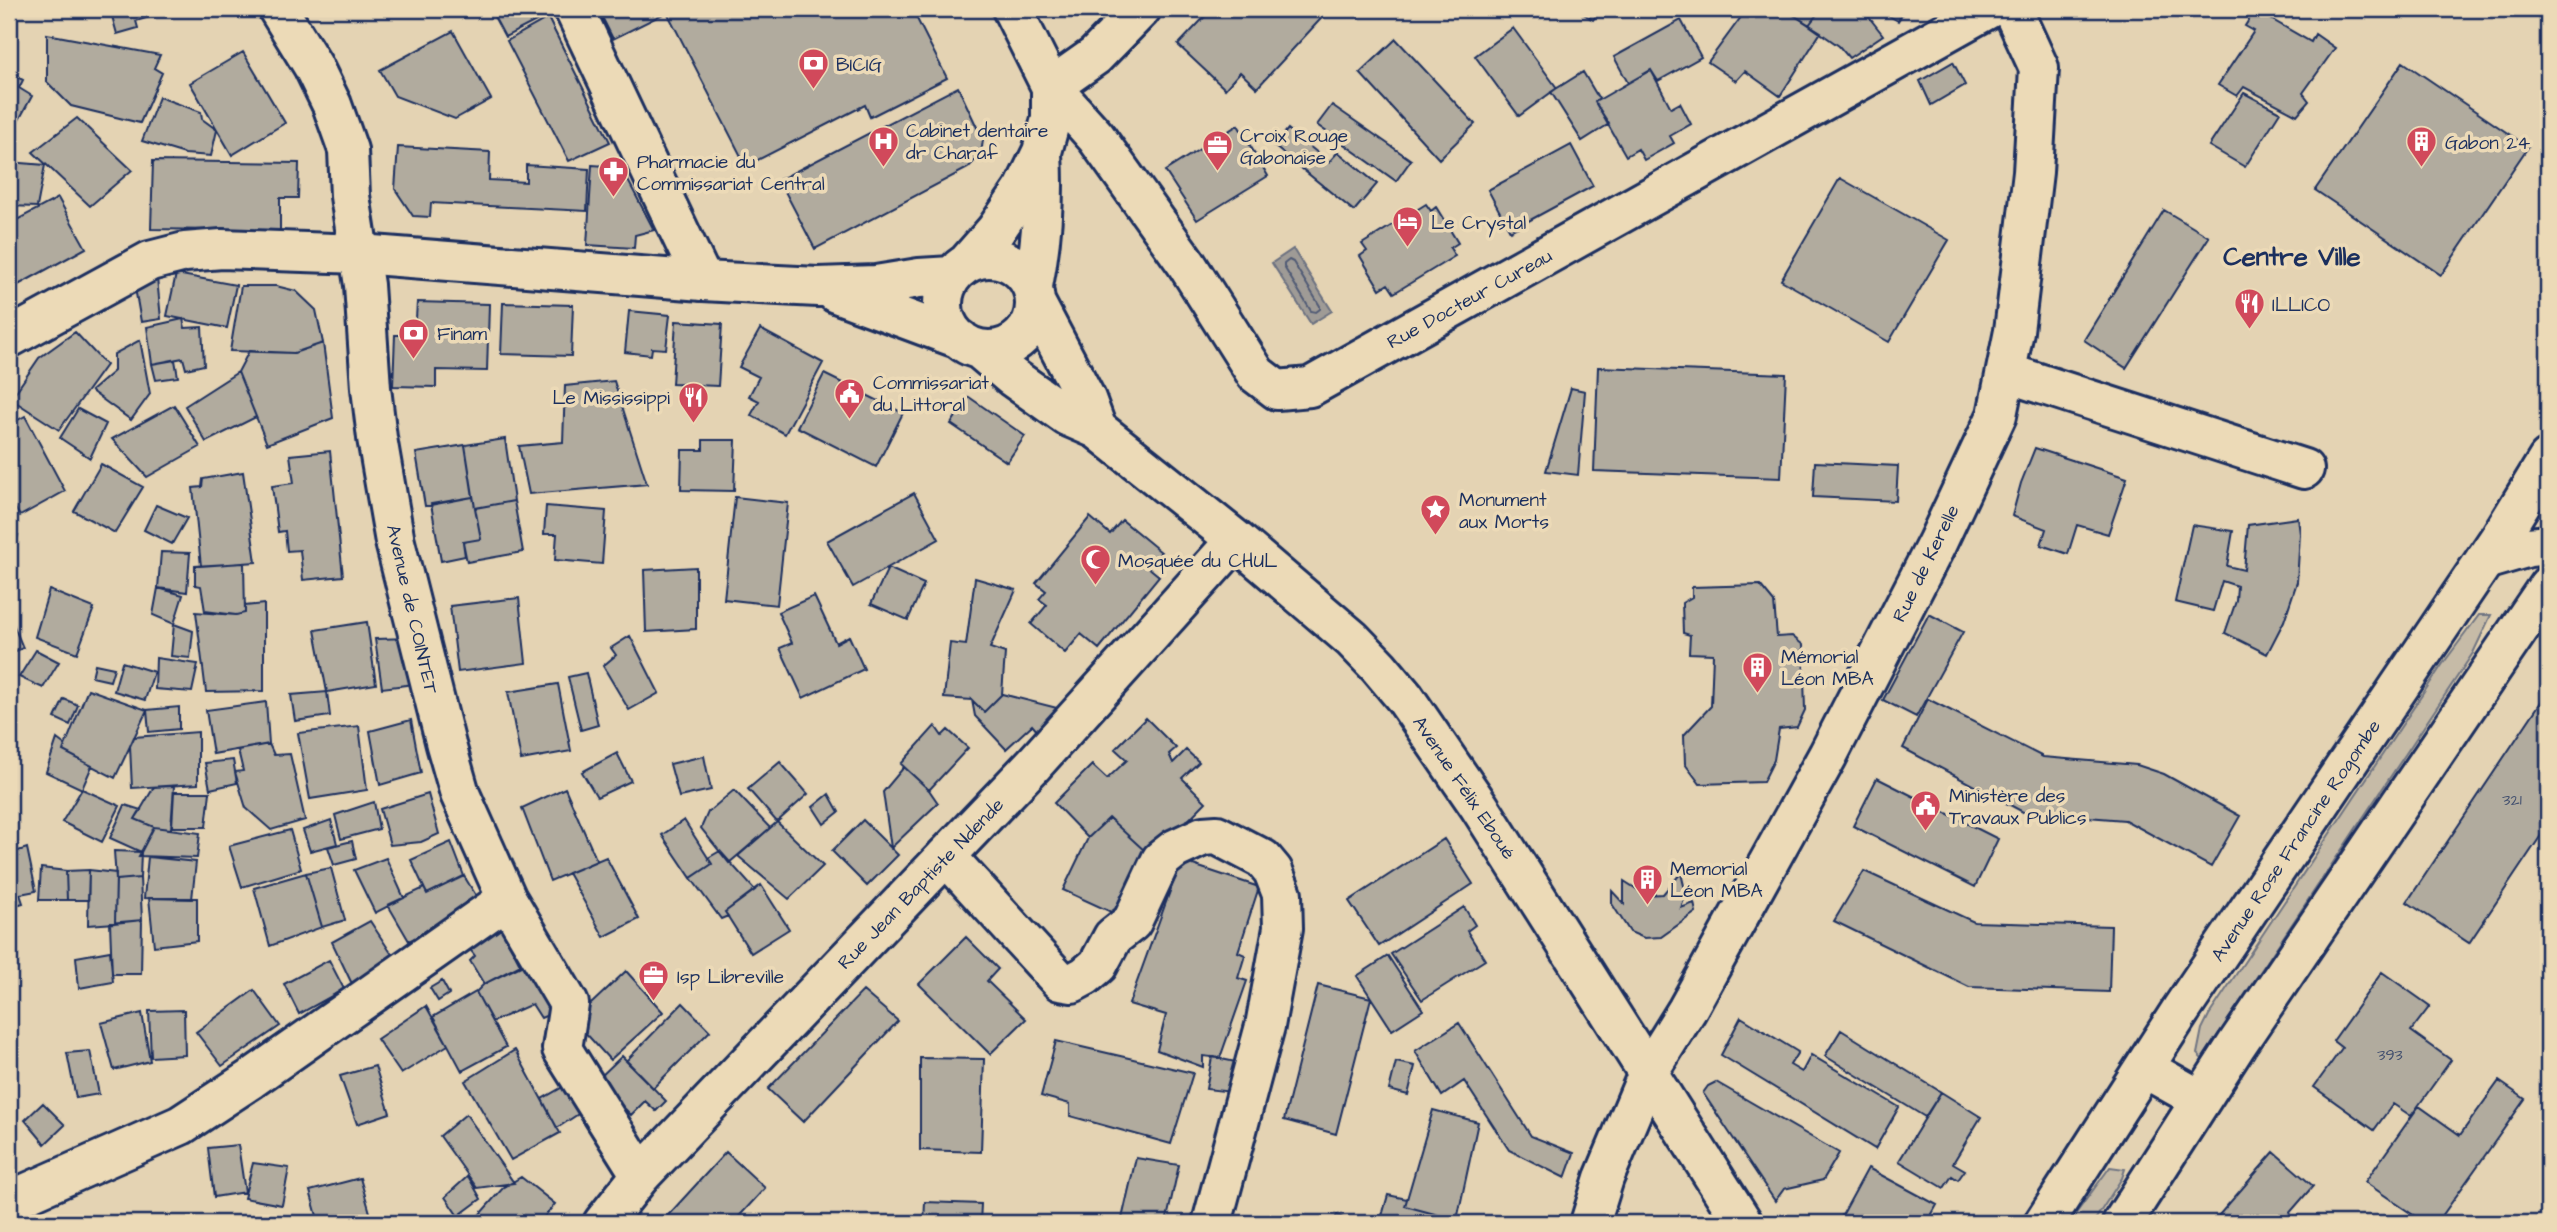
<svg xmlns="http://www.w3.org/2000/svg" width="2557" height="1232" viewBox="0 0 2557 1232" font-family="'Architects Daughter',sans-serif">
<rect width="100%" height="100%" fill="#e4d3b3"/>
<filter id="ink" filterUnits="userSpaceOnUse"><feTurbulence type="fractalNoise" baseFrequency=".0143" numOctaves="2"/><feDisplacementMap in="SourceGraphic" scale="14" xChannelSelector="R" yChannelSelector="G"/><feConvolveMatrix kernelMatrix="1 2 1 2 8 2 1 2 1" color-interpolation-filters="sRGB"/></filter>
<g filter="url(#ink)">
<!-- green -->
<path fill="#c6bba7" stroke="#707582" stroke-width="2" d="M2479 615H2491L2473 653 2202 1059 2197 1054 2202 1029 2209 1015 2442 665Z
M2110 1167 2125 1169 2122 1178 2093 1223H2069Z"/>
<!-- water -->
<path fill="#9f9b96" stroke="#6a7080" stroke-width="2" d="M1293 249 1332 311 1311 324 1272 263Z"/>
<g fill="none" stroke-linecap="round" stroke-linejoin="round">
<!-- shore -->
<path stroke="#505a74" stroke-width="2" d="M1289 260 1293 262 1320 306V309L1316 312 1311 311 1284 267V264Z"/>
</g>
<!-- building -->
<path fill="#b1ab9e" stroke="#1b2f5e" stroke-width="2" d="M110 9H177L136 21 138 28 117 34Z
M490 9H538L542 18 505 37Z
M598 9H912L947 78 870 117 865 105 746 166 667 12 613 39Z
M1212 9H1330L1257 88 1240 72 1225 89 1178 45Z
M1576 9H1601L1593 20Z
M1747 9H1784L1821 32 1780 96 1745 71 1736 81 1708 62Z
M1784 9H1821L1809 25Z
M1821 9H1854L1868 16 1883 35 1849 58 1839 46 1809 25Z
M1877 9H1905L1898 21Z
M2255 10 2311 42 2315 34 2335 48 2303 93 2309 101 2297 115 2244 87 2237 96 2218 85 2254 31 2245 26Z
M548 18 610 142 569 161 507 41Z
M1681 20 1701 57 1658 81 1651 70 1628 83 1614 57Z
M1513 28 1557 88 1519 116 1475 56Z
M453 31 491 99 455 119 395 96 380 70Z
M47 34 160 55 154 68 162 73 140 123 71 106 47 82Z
M1396 39 1475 124 1439 159 1360 73Z
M243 52 285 123 232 155 190 83Z
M1953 62 1965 85 1931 105 1920 81Z
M2403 62 2528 147 2441 275 2315 190Z
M1651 70 1671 108 1680 103 1691 124 1670 136 1674 143 1644 160 1638 149 1626 156 1595 102Z
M1583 72 1599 99 1595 102 1609 124 1582 141 1551 92Z
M9 73 23 80 19 88 32 96 13 131 9 128Z
M958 87 983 140 981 154 968 168 815 249 779 180Z
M2244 93 2280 112 2245 167 2209 146Z
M159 97 201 112 202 119 217 130 211 156 185 154 142 141Z
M1332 105 1411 160 1396 181 1317 125Z
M77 118 132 170 90 206 33 152Z
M1238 125 1268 176 1197 220 1165 171Z
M1288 129 1329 162 1338 152 1377 184 1354 211 1274 146Z
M1571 145 1593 186 1510 231 1488 190Z
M398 147 490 152 489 180 526 182V165L589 169 587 211 431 203 430 217 413 216 395 189Z
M153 161 299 163 298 198H280V231L151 229Z
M9 162 45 165 37 207 9 206Z
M592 165 621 167 654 230 635 235 634 248 587 245Z
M1840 178 1949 240 1889 342 1781 280Z
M58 198 86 248 9 290V224Z
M1426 204 1431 211 1436 207 1458 243 1450 248 1455 256 1394 293 1388 284 1380 289 1360 256 1367 251 1362 244Z
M2164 210 2209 237 2126 368 2084 340Z
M176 274 236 285 227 328 167 316Z
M157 278 161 319 141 322 134 282Z
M241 286H276L296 291 316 310 323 343 294 353 230 351Z
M417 302 489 304 487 371 436 370V387L393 386 395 335H415Z
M503 303 573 305 571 356 501 354Z
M629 311 670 315 666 349 652 348 651 355 625 352Z
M183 319 185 328 202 327 204 365 186 369 183 358 152 364 147 327Z
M676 321 722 324 718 386 672 384Z
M760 329 823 363 785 434 751 415 759 401 749 396 759 377 739 367Z
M75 332 106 365 59 430 11 399 39 358Z
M140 340 150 394 131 420 91 391 114 371V354Z
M323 343 333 418 267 444 238 372 249 351 294 353Z
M175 360 178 377 156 380 152 364Z
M1598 367 1786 374 1781 478 1594 471Z
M238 372 256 417 206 442 185 406Z
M824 374 903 413 876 467 797 427Z
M614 381 647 484 529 494 519 446 563 442 565 386Z
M1571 388 1585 391 1578 475 1546 471Z
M969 397 1025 436 1007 462 951 424Z
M174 405 200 447 147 477 112 439Z
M78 409 106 424 90 458 60 438Z
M25 416 65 491 20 516 9 499V425Z
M505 439 514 501 475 508 465 445Z
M703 440H736L734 491 681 490 682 450H703Z
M465 445 473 497 425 506 416 453Z
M2035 448 2127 478 2108 534 2077 525 2068 554 2041 545 2046 529 2012 516 2021 483Z
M330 451 343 576 303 580 300 550 287 551 285 531 278 532 272 486 294 483 290 455Z
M1815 462 1898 466 1896 501 1813 497Z
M101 464 143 487 115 533 74 511Z
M243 472 256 562 201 566 193 488 202 487 203 479Z
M914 493 939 539 853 587 827 541Z
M473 497 481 539 463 542 465 556 441 561 431 504Z
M735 497 788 503 777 605 724 599Z
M514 501 523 552 467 562 463 542 481 539 475 508Z
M156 505 187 518 172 544 144 530Z
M546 506 606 511 602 564 555 560 557 534H544Z
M1090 517 1110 534 1122 520 1161 552 1148 567 1159 576 1099 649 1081 634 1065 653 1031 624 1047 605 1039 599 1046 591 1036 583Z
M2298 518 2300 534 2297 582 2284 621 2267 654 2225 633 2236 601 2237 586 2222 581 2213 611 2175 602 2192 525 2233 531 2227 566 2244 570 2248 525Z
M9 534 18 535 10 564 9 563Z
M161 552 190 553 187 592 158 588Z
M244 563 245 613 236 615 205 611 201 586 195 585V566Z
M696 567V629L646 632 644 570Z
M888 568 924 584 908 620 871 604Z
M975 578 1016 590 990 648 1005 653 1002 694 984 712 972 700 944 698 950 643 966 645Z
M1760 585 1774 602 1777 637 1792 636 1803 645 1805 710 1797 727 1779 729 1774 760 1763 782 1700 784 1685 764 1684 735 1711 706 1713 654 1689 653 1690 635 1683 633 1682 603 1692 597V587Z
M158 588 183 595 174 624 153 615Z
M49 590 94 608 77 653 35 637Z
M814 596 836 643 849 636 864 669 803 698 780 648 792 643 778 612Z
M519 598 526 663 458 672 450 606Z
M264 604V691L206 692 196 612 236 615 245 613V606Z
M9 614 23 648 9 654Z
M1929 614 1963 632 1916 717 1883 700Z
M367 622 376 684 327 692 315 630Z
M174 624 193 631 190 658 171 656Z
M630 636 659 693 629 710 603 666 616 655 611 648Z
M411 638 414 684 382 688 375 639Z
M36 650 59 662 43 688 19 677Z
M156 658 198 664 192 692 155 689Z
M122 662 154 672 145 700 114 691Z
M95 664 114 668 110 681 92 677Z
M586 673 598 725 581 730 568 677Z
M558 684 571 751 521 760 508 692Z
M88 689 147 710 115 778 63 751Z
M327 692 330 716 295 721 291 695Z
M2547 693 2548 825 2469 943 2407 902Z
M1002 694 1061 709 1038 732 1032 725 1006 749 975 716 972 700 984 712Z
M64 699 78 705 70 725 55 718Z
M1928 699 2043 757 2137 765 2164 774 2240 816 2211 867 2125 820 2023 812 1903 748Z
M266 702 269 744 213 754 206 710Z
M179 707V729L149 732 147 710Z
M1146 718 1176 748 1169 754 1173 763 1186 750 1199 762 1182 778 1206 802 1154 855 1146 852 1109 818 1088 838 1054 803 1092 765 1107 779 1127 760 1115 749Z
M411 720 421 773 380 785 370 731Z
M359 726 367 790 310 799 298 733Z
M935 726 942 736 948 730 968 748 929 790 901 764Z
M198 732V784L132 788 130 746 134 737Z
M57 739 65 745 63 751 92 766 82 789 46 772Z
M269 744 274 755 290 754 305 820 271 830 246 808 235 772 243 771 238 750Z
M617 753 631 781 597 797 582 772Z
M704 756 711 790 679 797 670 764Z
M233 760 237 783 210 789 205 763Z
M780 762 808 794 777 822 748 789Z
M904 767 929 790 938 803 891 848 883 792Z
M1877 778 1998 839 1975 887 1853 826Z
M174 786 171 829 154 827 135 819 154 787Z
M565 788 597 861 550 881 522 808Z
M82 789 120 806 102 842 62 822Z
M734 790 770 828 729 863 701 828 708 812Z
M174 792H210L206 827H172Z
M428 794 439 834 421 842 390 845 380 809Z
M829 794 839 812 824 824 813 807Z
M374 802 379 829 341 839 335 815Z
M125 805 141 810 135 819 154 827 141 852 110 838Z
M1109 818 1146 852 1124 918 1063 890 1088 838Z
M331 820 337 844 310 851 303 830Z
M684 820 712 864 691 878 662 835Z
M863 820 898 855 867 886 832 851Z
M777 822 823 866 789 899 738 856Z
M154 827 200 833 197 858 139 856Z
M290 830 301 869 242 887 229 846Z
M1444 839 1473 884 1379 946 1349 901Z
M352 841 356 859 334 865 328 847Z
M451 842 464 876 427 894 411 860Z
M27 848 36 891 20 894 23 903 9 907V854Z
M114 851 141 852 140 878 116 880Z
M720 851 755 890 725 912 728 916 721 919 691 878 712 864 708 858Z
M148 857 196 862 192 899 144 898Z
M606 857 639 919 604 937 568 873Z
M386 858 404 898 375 913 354 870Z
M1181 861 1259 887 1238 952 1245 955 1238 978 1247 981 1220 1058 1203 1056V1067L1157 1050 1166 1015 1129 1004Z
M41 868 66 871 67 900H39Z
M331 868 345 920 322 927 306 873Z
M89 870 116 873 115 923 88 925Z
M89 870 88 900H67L66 871Z
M1864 871 1974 922 2111 926 2109 992 1969 987 1834 921Z
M306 873 322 927 270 946 254 888Z
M1681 873 1686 894 1681 908 1694 903 1696 912 1661 937 1644 938 1630 932 1612 904V891L1624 904V881L1646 895 1663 894Z
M464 876 480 902 409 941 388 905 424 888 427 894Z
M140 878 142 920 115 923 116 880Z
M761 885 789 929 751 953 725 912Z
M149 898H197V941L154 946Z
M9 907 16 968 9 969Z
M1464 907 1475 925 1467 931 1485 960 1422 1000 1391 954Z
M142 920 141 974H112L110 923Z
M370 921 393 956 385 960 389 966 353 986 332 942Z
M501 927 521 966 484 984 470 961 475 956 466 944Z
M966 937 998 969 987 981 1026 1019 990 1054 919 984Z
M110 951 113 982 79 988 76 957Z
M1388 956 1423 1010 1392 1030 1357 976Z
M329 960 344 989 299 1014 284 984Z
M528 961 557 1011 541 1018 532 1004 492 1022 476 992 484 984Z
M626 971 663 1012 610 1060 574 1020Z
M2382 972 2430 1006 2411 1031 2451 1060 2411 1116 2393 1104 2374 1130 2314 1087 2342 1048 2333 1041Z
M442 981 449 994 438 1001 430 988Z
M1318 985 1371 998 1336 1134 1284 1120Z
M254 990 280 1026 222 1066 196 1032Z
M863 991 898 1021 803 1122 768 1089Z
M476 992 506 1047 462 1071 433 1017Z
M683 1003 710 1031 653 1088 626 1061Z
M426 1006 448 1045 401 1074 377 1039Z
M184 1010 185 1055 151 1057 149 1011Z
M142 1013 150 1061 114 1070 101 1023Z
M1741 1017 1798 1052 1790 1065 1802 1072 1811 1055 1899 1107 1875 1149 1721 1055Z
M1459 1023 1531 1136 1574 1153 1565 1178 1509 1150 1464 1081 1442 1096 1415 1051Z
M1841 1030 1941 1092 1925 1117 1825 1056Z
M1056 1041 1193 1073 1171 1144 1070 1116V1104L1041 1096Z
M515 1050 560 1133 511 1160 465 1081Z
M90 1051 99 1094 76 1098 67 1053Z
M622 1056 666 1101 656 1111 645 1101 631 1115 597 1080Z
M1212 1057 1245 1064 1240 1093 1206 1089Z
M920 1058 984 1059 981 1152 920 1150Z
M1396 1062 1415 1066 1408 1095 1389 1090Z
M375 1066 390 1113 357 1124 340 1076Z
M575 1080 589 1107 557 1128 542 1099Z
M2499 1081 2525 1099 2437 1223H2425L2365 1182 2419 1106 2460 1135Z
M1716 1082 1839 1153 1823 1180 1784 1189 1775 1201 1703 1093 1708 1086Z
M1941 1092 1981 1117 1953 1163 1965 1170 1958 1180 1952 1176 1944 1188 1899 1161Z
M43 1103 65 1125 45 1144 25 1120Z
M1433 1110 1478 1122 1457 1220 1405 1206Z
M466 1114 514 1183 477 1188 440 1136Z
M238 1145 245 1192 214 1197 208 1148Z
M726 1152 765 1188 733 1223H661Z
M2274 1152 2313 1186 2281 1223H2212Z
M1136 1158 1179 1165 1166 1223H1121Z
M253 1163 289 1168 282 1205 244 1198Z
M1868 1168 1937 1205 1927 1223H1838Z
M468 1176 481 1199 458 1216 445 1197Z
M521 1177 555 1204 539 1223H472L503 1188Z
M360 1178 373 1223H319L310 1191Z
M1388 1195 1407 1199 1405 1206 1457 1220V1223H1380Z
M925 1202 981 1204 980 1223H924Z
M1337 1215 1352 1223H1333Z"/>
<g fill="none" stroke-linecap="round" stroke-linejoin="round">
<defs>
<path id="minor" d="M278 9 313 66 332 105 348 150 350 196 364 285 371 388 377 438 395 542 446 745 460 794 507 899 569 1004 562 1049 641 1175
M574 9 703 281
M1141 9 1095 56 1051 87 1096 137 1186 263 1256 374 1277 390 1310 387 1988 9
M2007 373 2304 469
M2485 560 2529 547 2548 545
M946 856 1060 981 1072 983 1085 976 1098 965 1113 937 1132 922 1161 860 1175 849 1203 836 1217 835 1263 859 1273 871 1282 894 1283 928 1265 1026 1212 1223
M9 1201 181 1125 251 1079 507 899
M1590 1223 1604 1178 1649 1071 1687 1010 1828 755 1937 543 1997 415 2014 331 2033 172 2039 68 2012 9"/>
<path id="major" d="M943 304a46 46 0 1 1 92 0a46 46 0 1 1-92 0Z
M968 262 996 230 1024 189 1042 152 1051 119V87L1012 9
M1033 286C1042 240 1045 201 1042 154
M836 293 960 339
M1036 304 1086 399 1097 429
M9 338 150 261 185 252 222 249 360 254 703 281 818 287 876 285 919 278 952 276
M979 349 1012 377 1067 416 1097 429 1236 540 1352 639 1379 667 1405 698 1479 806 1743 1223
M2144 1068 2201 1100
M603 1223 641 1175 1034 764 1236 540
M2044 1223 2181 1010 2501 536 2548 459
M2122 1223 2237 1044 2548 586"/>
</defs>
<!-- minor casing -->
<use href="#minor" stroke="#1b2f5e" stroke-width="44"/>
<!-- major casing -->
<use href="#major" stroke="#1b2f5e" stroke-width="44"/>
<!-- minor -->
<use href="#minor" stroke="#ecdab7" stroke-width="38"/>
<!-- major -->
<use href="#major" stroke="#ecdab7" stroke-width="38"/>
</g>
</g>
<!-- icons -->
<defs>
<symbol id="bank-pin" viewBox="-11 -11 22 30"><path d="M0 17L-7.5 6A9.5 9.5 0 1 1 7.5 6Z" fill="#d1495b" stroke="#ecdab7"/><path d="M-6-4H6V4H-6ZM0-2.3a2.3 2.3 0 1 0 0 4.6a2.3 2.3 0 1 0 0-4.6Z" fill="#fff"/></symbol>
<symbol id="hospital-pin" viewBox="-11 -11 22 30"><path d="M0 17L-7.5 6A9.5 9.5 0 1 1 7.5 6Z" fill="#d1495b" stroke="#ecdab7"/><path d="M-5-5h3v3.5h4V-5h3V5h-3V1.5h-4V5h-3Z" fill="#fff"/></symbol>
<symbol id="building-pin" viewBox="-11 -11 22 30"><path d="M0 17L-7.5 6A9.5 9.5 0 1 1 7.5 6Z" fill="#d1495b" stroke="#ecdab7"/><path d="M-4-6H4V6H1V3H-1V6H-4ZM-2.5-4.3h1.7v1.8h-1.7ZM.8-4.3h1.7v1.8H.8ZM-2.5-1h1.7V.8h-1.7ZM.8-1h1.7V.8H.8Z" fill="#fff"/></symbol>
<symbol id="office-pin" viewBox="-11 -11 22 30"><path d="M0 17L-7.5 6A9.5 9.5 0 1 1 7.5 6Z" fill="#d1495b" stroke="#ecdab7"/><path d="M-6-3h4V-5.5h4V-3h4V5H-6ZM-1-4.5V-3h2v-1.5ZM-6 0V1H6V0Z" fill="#fff"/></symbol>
<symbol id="pharmacy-pin" viewBox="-11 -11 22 30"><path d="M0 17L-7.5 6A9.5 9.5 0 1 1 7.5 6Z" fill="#d1495b" stroke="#ecdab7"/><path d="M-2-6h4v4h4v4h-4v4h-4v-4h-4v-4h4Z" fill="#fff"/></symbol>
<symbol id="hotel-pin" viewBox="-11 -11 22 30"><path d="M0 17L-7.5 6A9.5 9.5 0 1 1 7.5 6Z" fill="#d1495b" stroke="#ecdab7"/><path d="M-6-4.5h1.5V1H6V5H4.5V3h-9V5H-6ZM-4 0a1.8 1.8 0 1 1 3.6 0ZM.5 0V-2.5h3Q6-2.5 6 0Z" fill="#fff"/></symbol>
<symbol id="restaurant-pin" viewBox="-11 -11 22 30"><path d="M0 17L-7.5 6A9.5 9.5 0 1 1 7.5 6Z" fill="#d1495b" stroke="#ecdab7"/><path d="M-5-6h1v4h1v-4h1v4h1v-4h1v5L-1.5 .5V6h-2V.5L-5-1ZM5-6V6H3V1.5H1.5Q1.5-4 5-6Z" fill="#fff"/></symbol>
<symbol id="civic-pin" viewBox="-11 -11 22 30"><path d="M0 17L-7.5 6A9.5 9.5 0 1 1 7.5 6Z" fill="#d1495b" stroke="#ecdab7"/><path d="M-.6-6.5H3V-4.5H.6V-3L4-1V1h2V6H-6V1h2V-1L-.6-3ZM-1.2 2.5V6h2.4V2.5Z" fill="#fff"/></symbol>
<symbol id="sight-pin" viewBox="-11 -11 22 30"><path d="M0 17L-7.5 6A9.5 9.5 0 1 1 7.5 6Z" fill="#d1495b" stroke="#ecdab7"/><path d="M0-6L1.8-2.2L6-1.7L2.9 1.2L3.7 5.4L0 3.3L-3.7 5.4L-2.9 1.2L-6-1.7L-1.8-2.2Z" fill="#fff"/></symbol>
<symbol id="mosque-pin" viewBox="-11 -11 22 30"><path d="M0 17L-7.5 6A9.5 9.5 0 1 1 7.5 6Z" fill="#d1495b" stroke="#ecdab7"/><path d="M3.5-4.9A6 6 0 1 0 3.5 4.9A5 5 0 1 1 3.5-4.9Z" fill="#fff"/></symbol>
</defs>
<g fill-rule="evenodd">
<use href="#bank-pin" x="796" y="46" width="35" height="47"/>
<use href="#hospital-pin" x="866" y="124" width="35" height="47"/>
<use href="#building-pin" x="2404" y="124" width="35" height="47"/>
<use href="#office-pin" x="1200" y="128" width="35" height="47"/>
<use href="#pharmacy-pin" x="596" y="154" width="35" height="47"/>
<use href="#hotel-pin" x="1390" y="204" width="35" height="47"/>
<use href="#restaurant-pin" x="2232" y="286" width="35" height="47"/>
<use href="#bank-pin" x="396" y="316" width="35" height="47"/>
<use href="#civic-pin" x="832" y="376" width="35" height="47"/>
<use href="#restaurant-pin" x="676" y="380" width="35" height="47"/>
<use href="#sight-pin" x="1418" y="492" width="35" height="47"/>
<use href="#mosque-pin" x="1078" y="542" width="35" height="47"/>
<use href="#building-pin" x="1740" y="650" width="35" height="47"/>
<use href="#civic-pin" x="1908" y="788" width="35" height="47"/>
<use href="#building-pin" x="1630" y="862" width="35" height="47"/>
<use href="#office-pin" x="636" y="958" width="35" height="47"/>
</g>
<g text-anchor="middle" stroke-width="7" stroke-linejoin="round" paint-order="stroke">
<!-- number labels -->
<g font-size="16" fill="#404e6e">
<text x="2512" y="805">321</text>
<text x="2390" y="1060">393</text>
</g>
<!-- poi labels -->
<g font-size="19" fill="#1b2f5e" stroke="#ecdab7" text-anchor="start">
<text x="836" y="71">BICIG</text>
<text x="906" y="137">Cabinet dentaire<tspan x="906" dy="22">dr Charaf</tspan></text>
<text x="1240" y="142">Croix Rouge<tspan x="1240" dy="22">Gabonaise</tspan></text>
<text x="2445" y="149">Gabon 24</text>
<text x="637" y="168">Pharmacie du<tspan x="637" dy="22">Commissariat Central</tspan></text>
<text x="1431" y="229">Le Crystal</text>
<text x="2272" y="311">ILLICO</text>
<text x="437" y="340">Finam</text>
<text x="873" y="389">Commissariat<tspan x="873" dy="22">du Littoral</tspan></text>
<text x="670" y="404" text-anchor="end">Le Mississippi</text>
<text x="1459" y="506">Monument<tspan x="1459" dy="22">aux Morts</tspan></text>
<text x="1118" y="567">Mosquée du CHUL</text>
<text x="1781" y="663">Mémorial<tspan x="1781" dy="22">Léon MBA</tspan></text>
<text x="1949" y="802">Ministère des<tspan x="1949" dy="22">Travaux Publics</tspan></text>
<text x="1670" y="875">Memorial<tspan x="1670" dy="22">Léon MBA</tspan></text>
<text x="677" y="983">Isp Libreville</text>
</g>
<!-- street labels -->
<g font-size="19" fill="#1b2f5e" stroke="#ecdab7">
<text transform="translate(1469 298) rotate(-29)" y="7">Rue Docteur Cureau</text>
<text transform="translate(1925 563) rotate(-64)" y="7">Rue de Kerelle</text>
<text transform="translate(413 609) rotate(77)" y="7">Avenue de COINTET</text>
<text transform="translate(1465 787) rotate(56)" y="7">Avenue Félix Eboué</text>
<text transform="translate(2295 840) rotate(-56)" y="7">Avenue Rose Francine Rogombe</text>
<text transform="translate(920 883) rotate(-46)" y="7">Rue Jean Baptiste Ndende</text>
</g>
<!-- district labels -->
<g font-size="26" font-weight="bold" fill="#1b2f5e" stroke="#ecdab7">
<text x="2292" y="265">Centre Ville</text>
</g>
</g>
<!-- margin -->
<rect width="2557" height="1232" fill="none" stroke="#ecdab7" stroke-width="35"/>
<rect x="18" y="18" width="2522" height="1197" fill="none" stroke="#1b2f5e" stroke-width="2.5" filter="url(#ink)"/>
</svg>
